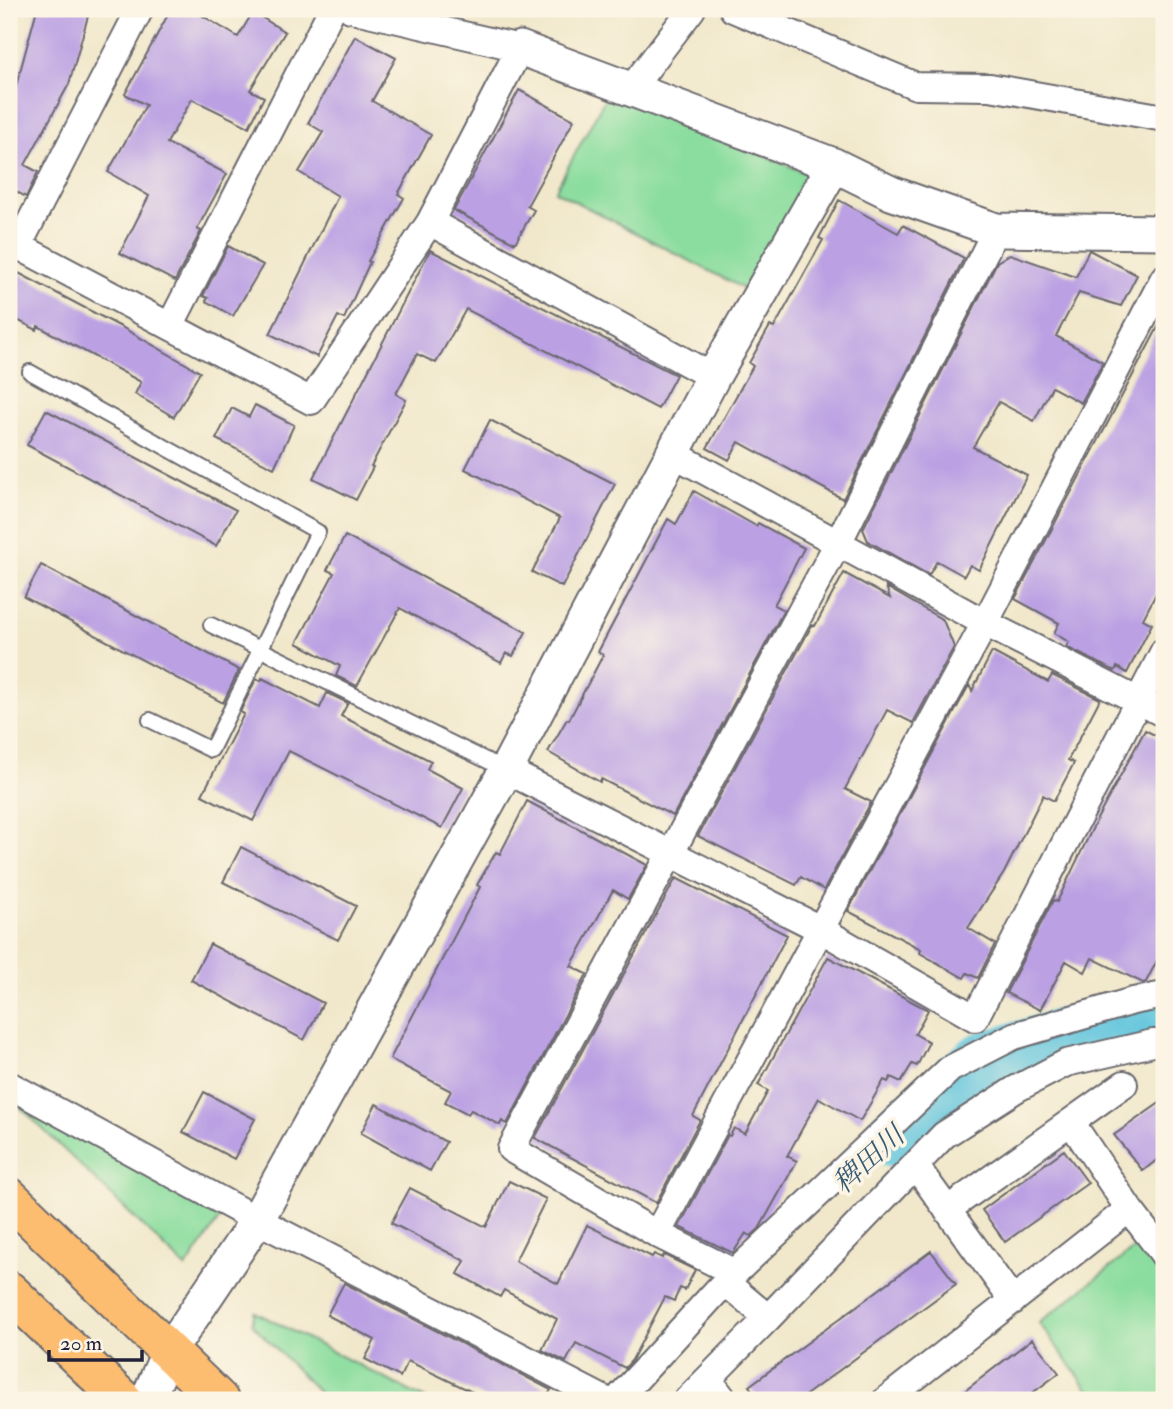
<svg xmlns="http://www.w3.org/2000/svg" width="1173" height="1409" viewBox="0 0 1173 1409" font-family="'IM FELL Double Pica','Noto Serif JP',serif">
<rect width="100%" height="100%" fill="#fcf5e5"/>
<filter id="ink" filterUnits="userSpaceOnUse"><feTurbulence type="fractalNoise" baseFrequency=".0143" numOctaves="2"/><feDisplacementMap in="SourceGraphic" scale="14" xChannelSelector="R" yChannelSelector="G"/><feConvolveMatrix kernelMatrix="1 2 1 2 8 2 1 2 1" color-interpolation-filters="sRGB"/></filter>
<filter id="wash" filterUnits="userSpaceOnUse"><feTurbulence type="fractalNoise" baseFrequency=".00686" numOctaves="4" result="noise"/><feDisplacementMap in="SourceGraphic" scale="28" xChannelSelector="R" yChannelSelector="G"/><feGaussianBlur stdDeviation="1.57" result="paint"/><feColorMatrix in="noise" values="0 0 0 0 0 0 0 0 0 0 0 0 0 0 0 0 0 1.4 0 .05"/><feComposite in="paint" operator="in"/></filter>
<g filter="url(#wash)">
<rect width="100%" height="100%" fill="#f1e8cb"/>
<!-- green -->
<path fill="#8add9e" stroke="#56806c" stroke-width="2" d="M610 89 810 175 750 292 555 191Z
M26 1099 225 1210 186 1268 19 1106Z
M1139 1245 1164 1278V1400H1081L1091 1393 1039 1323Z
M255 1312 427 1400H326L252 1324Z"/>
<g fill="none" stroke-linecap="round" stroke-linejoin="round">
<!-- river -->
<path stroke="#5fc4dd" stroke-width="56" d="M890 1138 982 1060 1099 1026 1164 1017"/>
</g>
<g id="blocks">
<!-- building -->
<path fill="#bba1e3" d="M37 9H90L69 84 25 165 38 172 26 197 12 189 9 195V87L15 90Z
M171 9H191L238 37 253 12 285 32 250 90 264 97 249 127 192 99 167 143 227 174 197 229 201 231 175 281 120 253 149 196 108 172 146 105 125 94Z
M355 36 396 58 372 101 431 135 398 194 404 198 368 261 370 262 344 319 338 316 317 357 270 334 338 196 299 172 323 132 308 123Z
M519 90 574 120 527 206 534 210 515 243 454 210Z
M839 200 898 233 903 225 964 258 843 499 739 442 729 460 707 448 753 366 749 363 770 326 774 328 823 240 819 238Z
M228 246 263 265 233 316 206 301 208 298 203 296Z
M430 250 676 375 658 409 466 309 436 363 417 354 396 394 406 400 371 466 373 467 356 500 313 478Z
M1089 250 1137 275 1121 306 1079 293 1056 336 1103 362 1081 403 1052 387 1034 421 999 402 973 447 1027 475 979 570 970 565 964 576 937 561 929 575 868 541 863 529 997 262 1010 254 1076 277Z
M9 268 123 328 200 372 174 417 135 394 141 382 38 326 37 330 9 316Z
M1164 316V578L1143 619 1152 624 1127 673 1117 667 1115 671 1066 647 1069 642 1054 633 1059 623 1015 599Z
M255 405 294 425 274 468 216 439 232 408 249 417Z
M46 410 236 510 216 546 27 445Z
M490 420 615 484 562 587 532 572 560 518 465 469Z
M694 491 756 526 758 523 804 548 774 605 784 610 673 816 601 779 600 782 548 752 567 719 569 720 603 655 598 652 668 519 676 524Z
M345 536 526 632 513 656 506 653 501 663 400 608 357 686 336 676 340 666 297 643 334 573 327 570Z
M41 565 239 670 223 703 24 597Z
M844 573 890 598 886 587 943 620 954 647 913 723 887 710 845 789 871 802 824 890 801 877 796 885 698 836 812 625 815 626Z
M992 652 1048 682 1052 675 1100 699 1068 760 1074 763 1054 801 1043 795 1004 873 968 928 995 944 978 978 967 973 964 978 920 953 921 949 848 911 969 685 972 691Z
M262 678 320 708 327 693 348 703 341 716 431 761 427 769 463 788 442 828 289 751 253 821 202 795 244 714 240 712 256 679 261 681Z
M1145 730 1164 740V947L1146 982 1143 983 1092 958 1085 972 1066 961 1040 1010 1006 993 1053 900 1057 902 1096 821Z
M527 801 647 865 628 899 613 890 571 966 587 974 507 1124 502 1121 500 1125 471 1110 468 1114 445 1102 451 1091 390 1059 480 887 477 885 496 852 500 854Z
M241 847 356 906 338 940 223 882Z
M676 878 787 935 693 1116 700 1120 656 1203 535 1138Z
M210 944 323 1003 304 1040 191 980Z
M828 957 928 1010 915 1034 929 1042 917 1066 912 1064 901 1082 891 1077 888 1082 884 1080 860 1121 819 1098 787 1156 797 1161 759 1229 751 1236 746 1233 733 1253 679 1227 728 1135 730 1136 734 1128 745 1134 768 1091 758 1085Z
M204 1092 255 1119 234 1159 183 1132Z
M1164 1100V1154L1143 1171 1114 1135Z
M376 1104 446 1142 430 1171 361 1133Z
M1064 1150 1088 1183 1005 1242 982 1210Z
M509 1181 546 1199 515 1261 558 1284 587 1225 652 1257 654 1254 662 1258 664 1255 695 1270 685 1290 680 1288 674 1301 665 1297 632 1360 625 1368 576 1343 566 1362 542 1350 557 1319 504 1290 500 1297 458 1274 465 1261 391 1223 410 1188 486 1227Z
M931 1251 956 1284 799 1400H759L749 1386Z
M344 1283 551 1390 545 1400H489L408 1361 400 1377 365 1359 375 1340 327 1315Z
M1032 1339 1059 1373 1023 1400H953Z"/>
</g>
</g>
<g filter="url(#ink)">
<use href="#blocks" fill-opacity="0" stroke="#6a676d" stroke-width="2"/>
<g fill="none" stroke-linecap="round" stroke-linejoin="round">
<defs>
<path id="service" d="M30 372 318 532 211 750 150 720
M211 625 506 770"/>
<path id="minor" d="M733 9 916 86 990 87 1164 118
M631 89 692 9
M430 222 713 377
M9 241 311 401 430 222 520 48 351 9
M18 246 140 9
M170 326 332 9
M672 453 985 623 1164 714
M506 770 820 929 975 1018 1164 651
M1164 995 1133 1001 1014 1036 950 1069 725 1282 768 1318 944 1135 1016 1089 1066 1063 1153 1043H1164
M9 1085 257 1220 605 1400
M1071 1122 1129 1209
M915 1165 1013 1301
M947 1210 1124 1084
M657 1234 985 623 1164 278
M735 1273 657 1234 511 1149 838 543 996 230
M708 1379 724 1400
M617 1400 725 1282
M687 1400 768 1318
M886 1400 1129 1209 1164 1255"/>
<path id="tertiary" d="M520 48 834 165 891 193 996 230 1164 232
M147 1400 168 1353 257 1220 506 770 713 377 834 165"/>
<path id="primary" d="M9 1197 219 1400
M9 1291 123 1400"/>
</defs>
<!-- service casing -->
<use href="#service" stroke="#6a676d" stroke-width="18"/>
<!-- minor casing -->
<use href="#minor" stroke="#6a676d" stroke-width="30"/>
<!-- tertiary casing -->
<use href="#tertiary" stroke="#6a676d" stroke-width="37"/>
<!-- primary casing -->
<use href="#primary" stroke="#6a676d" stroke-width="42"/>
<!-- service -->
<use href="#service" stroke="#fff" stroke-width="14"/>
<!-- minor -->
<use href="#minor" stroke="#fff" stroke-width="26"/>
<!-- tertiary -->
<use href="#tertiary" stroke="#fff" stroke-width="33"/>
<!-- primary -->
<use href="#primary" stroke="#fcbd6f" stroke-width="38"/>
</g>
</g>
<g text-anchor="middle" stroke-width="7" stroke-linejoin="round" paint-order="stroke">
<!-- water labels -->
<g font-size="28" font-style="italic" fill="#375b74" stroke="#fcf5e5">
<text transform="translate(868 1159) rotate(-42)" y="10">稗田川</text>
</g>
</g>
<!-- margin -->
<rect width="1173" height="1409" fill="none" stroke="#fcf5e5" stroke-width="35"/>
<!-- scale -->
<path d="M49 1350v10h93v-10" fill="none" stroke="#22223b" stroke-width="3.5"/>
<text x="60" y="1350" font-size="21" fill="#22223b" stroke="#fcf5e5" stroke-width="5" paint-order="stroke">20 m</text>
</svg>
